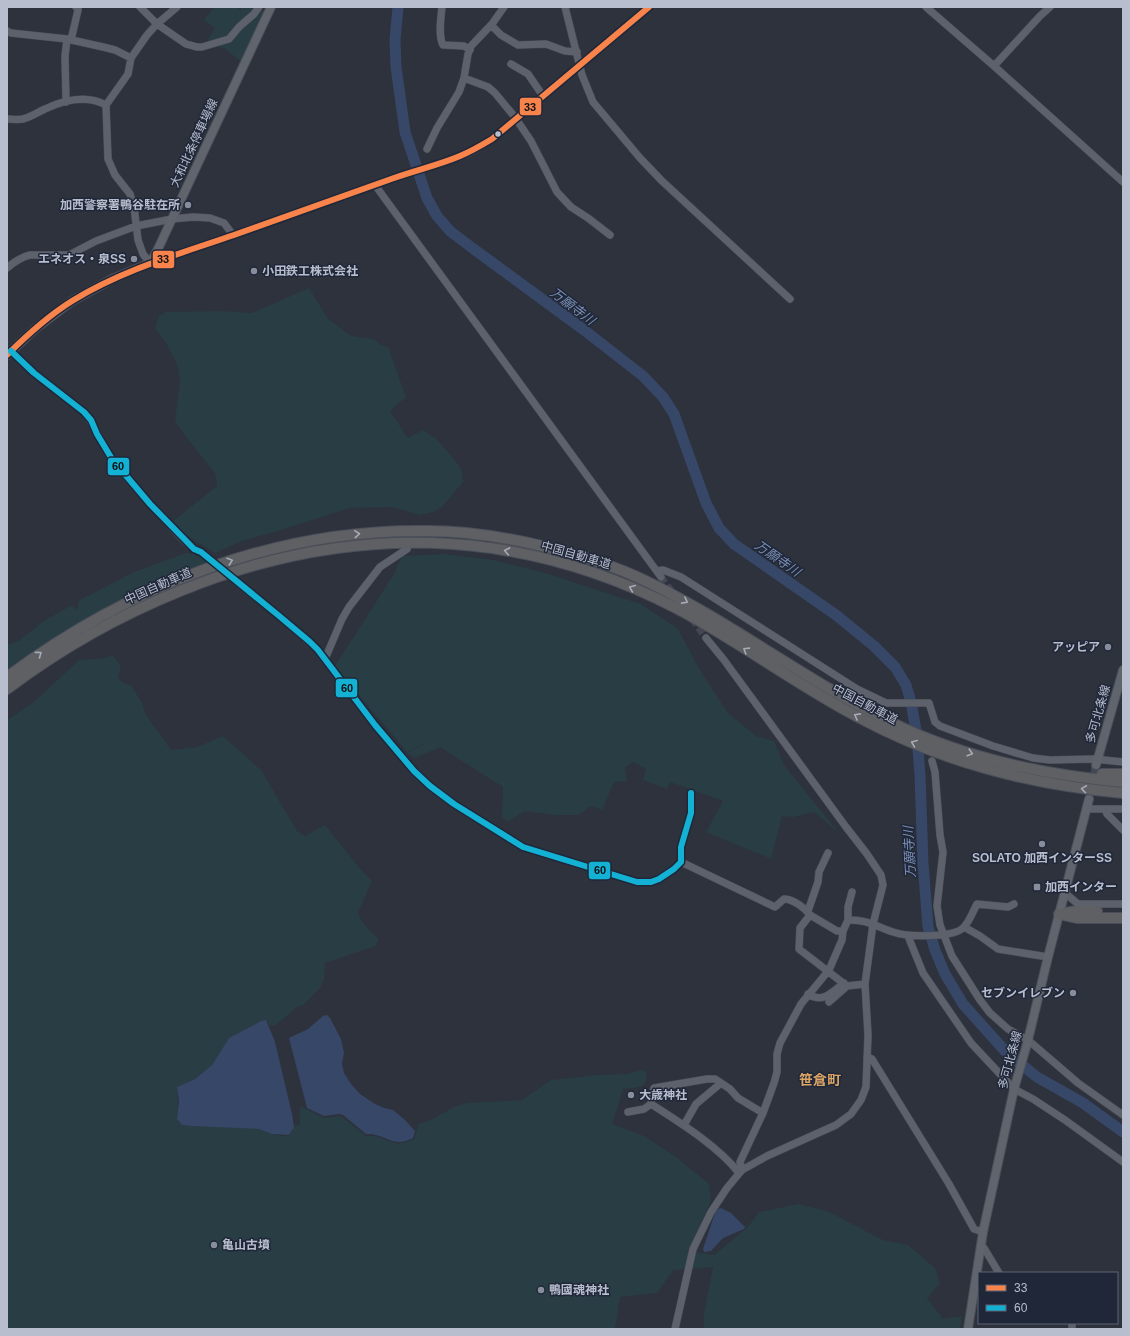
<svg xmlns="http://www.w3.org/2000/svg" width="1130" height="1336" viewBox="0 0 1130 1336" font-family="Arial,'Noto Sans JP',sans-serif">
<rect width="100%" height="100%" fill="#2d323d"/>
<!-- green -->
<path fill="#293d44" d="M214 7H237L240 10 242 7H263L262 10 265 11 242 60H239L225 49 207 42 215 28 204 20Z
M309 288 328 319 351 336 373 339 383 346 388 347 406 397 390 411 408 438 423 430 437 439 461 468 463 482 441 508 433 512 420 515 393 507 350 508 284 529 239 542 215 553 183 533 173 521 217 486 216 475 175 422 180 382 177 364 166 343 155 328 159 316 166 312 221 311 252 313Z
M186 553 195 554 203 558 205 557 211 562C184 570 158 583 132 595 88 617 47 641 7 670V645L18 641 44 621 70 606H72L76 609 78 608V604L80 600 134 572Z
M445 554 493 560 542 572 641 604 678 629 701 672 728 713 756 736 774 741 784 765 838 832 814 812 793 817 782 816 771 859 706 832 723 801 670 782 667 789 643 780 646 769 633 762 625 768 627 781 614 782 602 810 591 806 579 815H555L525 811 509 821 502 818 503 787 440 747 415 758 407 753 427 742 407 752C384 723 358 696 335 666L394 574 402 556Z
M113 655 121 667 118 678 122 682 131 686 136 693 143 705 146 715 171 750 197 747 223 736 261 770 297 831 305 836 325 825 361 870 372 881 358 913C363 924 369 932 379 939L375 946 325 963 324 979 320 988 303 1005 297 1007 276 1025H269L266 1020 261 1021 229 1038 212 1065 195 1079 177 1087 178 1101 177 1119 182 1125 192 1126C213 1127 239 1125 259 1129 271 1132 276 1137 289 1136L294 1127 300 1124V1106L324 1118 339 1116 342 1117 366 1136C386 1133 392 1151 414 1139L417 1131 418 1124 429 1121 454 1107 467 1103 522 1100 551 1080 598 1075 627 1074 641 1070 645 1071C651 1089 637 1087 623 1089L612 1124 644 1136 676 1157 709 1184 711 1201 688 1251 714 1255 747 1228 759 1212 798 1204 827 1211 883 1240 908 1245 935 1268 940 1283 927 1298 943 1319 962 1316 960 1329H704V1314L713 1267 673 1270 657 1293 620 1297 615 1329H7V720L34 702 79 660 105 658Z"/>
<!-- water -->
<path fill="#374768" d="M327 1015 330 1018 341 1039 344 1053 342 1064 344 1073 351 1084 360 1094 375 1104 384 1108 393 1110 405 1120 415 1131 413 1138C392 1149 386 1133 366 1134L343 1115 339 1114 324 1116 307 1108 289 1038 308 1029 323 1016Z
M266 1020 275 1042 292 1114 294 1127 289 1135 272 1134 259 1129 192 1126 182 1125 177 1119 179 1101 177 1087 195 1079 212 1065 229 1038 261 1021Z
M721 1208 731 1213 745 1227 744 1229 723 1238 711 1251 704 1252 703 1249 715 1213 718 1209Z"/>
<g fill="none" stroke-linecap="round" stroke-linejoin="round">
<!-- river -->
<path stroke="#374768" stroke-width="11" d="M398 7 395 40 396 67 405 132 427 198 437 216 450 231 471 247 584 330 643 376 663 397 674 414 706 503 719 528 734 544 836 615 874 646 895 667 906 685 911 702 917 736 920 775 923 863 928 927 935 950 945 974 963 1004 1005 1051 1037 1077 1083 1103 1123 1132"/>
<!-- minor-tunnel -->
<path stroke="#424753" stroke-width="7" stroke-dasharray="7 3.5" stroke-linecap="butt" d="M201 552 238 583
M661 577 706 638"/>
<!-- major-tunnel -->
<path stroke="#424753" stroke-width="8" stroke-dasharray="8 4" stroke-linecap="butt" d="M1089 799 1096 765"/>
<defs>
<path id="minor" d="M140 7 157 24 186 44 197 47H202L229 39 239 27 254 14 259 7
M177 7 157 24 147 35 131 58 128 74 106 105 108 159 115 175 130 194 134 207 138 240 143 254 150 263 233 235 396 177 459 157 472 151 492 139 649 7
M442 7C441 17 438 36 443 45L464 46 470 50
M565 7 582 75 593 102 640 158 662 181 790 299
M926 7 994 66 1123 182
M491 25 501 35 518 45 546 44 565 51 577 52
M7 31 11 33 67 39 103 47 115 50 131 58
M71 40 78 10V8L76 7
M511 64 528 74 543 96
M994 66 1040 16 1050 7
M464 78 488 87 495 93 514 116 531 141 557 192 571 207 588 218 610 235
M66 102 65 56 67 39
M7 119C12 119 18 120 23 119 31 117 38 112 45 109 64 100 87 95 106 105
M427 149 437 128 459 92 464 78 468 54 471 46 492 24 504 7
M375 185 661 577
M7 268C14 262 21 257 30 255H69L96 241 136 226 172 219 193 217 210 218 224 223 233 235
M11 351 34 373 84 412C96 426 101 444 112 459 128 481 150 504 169 524 178 534 188 547 201 552
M657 571 663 570 681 577 857 689 886 703H929L935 722 940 726 993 746 1033 758 1050 760 1094 759 1123 762
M238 583 278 615 318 650 375 725 414 771 430 786 454 804 523 847 637 882H651L659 879 674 869 681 862V847L691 813V793
M325 659 342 619 349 607 380 567 407 549
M932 761 935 772 940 835 943 852 937 906 940 925 952 956 980 1000 990 1013 1008 1029 1028 1040 1078 1083 1123 1115
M1087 807 1092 809H1123
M1105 809 1107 814 1123 830
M681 862 775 907 784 899C793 899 805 908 810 915L837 931H843
M1065 893 1078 904H1123
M808 911 818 882 819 872 828 853
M810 915 800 928 799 949 847 986 865 984
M848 920V907L852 892
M964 927 980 936 998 949 1048 957
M908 936 923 973 971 1043 1014 1089 1033 1099 1065 1120 1123 1162
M808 994C823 1004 832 992 844 983
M829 1002 846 987
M867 1057 872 1059 949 1184 974 1229 983 1232
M628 1112 644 1109 651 1104
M684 1125 696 1104 721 1083
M742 1170 740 1162 763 1113 774 1083 777 1072V1054L780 1043 801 1004 829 970 842 940 843 931 848 920C865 919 878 927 893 932 907 937 952 938 963 928 969 923 973 911 977 904L1008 907 1014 904
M739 1173C718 1146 679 1122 651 1104L654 1088 707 1079H715L730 1089 738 1098 763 1113
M981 1246 984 1248 999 1273
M675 1329 693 1249 711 1212 727 1188 742 1170 767 1156 836 1125 851 1114 861 1100 866 1087 868 1035 865 984 873 924 883 885 881 875 867 854 846 827 724 660 706 638
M1072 1329V1323"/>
<path id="major" d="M7 355 35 329 72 301 114 278 150 263 157 251 271 7
M1096 765 1123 670
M968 1329 983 1232 1014 1089 1027 1044 1048 957 1089 799"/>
<path id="highway" d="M7 677C128 587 275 528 428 531 462 531 496 536 529 543 571 552 612 564 650 583 733 624 807 681 890 722 963 758 1043 775 1123 782
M7 689C60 649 118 616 180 591 346 523 515 525 676 608 739 641 795 684 858 717 942 762 1028 784 1123 793
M1102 774H1123
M1065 913 1077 911H1097
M1059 914 1077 918H1123"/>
</defs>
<!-- minor casing -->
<use href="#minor" stroke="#4a4d55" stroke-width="8"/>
<!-- major casing -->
<use href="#major" stroke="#4b4f5a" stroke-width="10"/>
<!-- highway casing -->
<use href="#highway" stroke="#4a4e59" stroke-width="12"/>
<!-- minor -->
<use href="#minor" stroke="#5d616b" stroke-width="7"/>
<!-- major -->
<use href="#major" stroke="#60646c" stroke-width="8"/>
<!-- highway -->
<use href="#highway" stroke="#5e6064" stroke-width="10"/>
<defs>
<path id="bus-1" d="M7 355C27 335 48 316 72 301 122 270 179 254 234 235 288 216 341 197 394 178 416 170 439 165 460 156 472 151 482 145 492 139L649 7"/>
<path id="bus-2" d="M11 351 34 373 84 412 91 420 97 434 112 459 150 504 194 549 201 552 278 615 310 642 318 650 375 725 414 771 430 786 454 804 523 847 637 882H651L659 879 674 869 681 862V847L691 813V793"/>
</defs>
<!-- bus-1 casing -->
<use href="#bus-1" stroke="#1f2739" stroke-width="9"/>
<!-- bus-2 casing -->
<use href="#bus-2" stroke="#1f2739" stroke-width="9"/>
<!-- bus-1 -->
<use href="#bus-1" stroke="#f8844c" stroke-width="6"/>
<!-- bus-2 -->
<use href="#bus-2" stroke="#13b2d5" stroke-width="6"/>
</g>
<!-- one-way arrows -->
<defs><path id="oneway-chevron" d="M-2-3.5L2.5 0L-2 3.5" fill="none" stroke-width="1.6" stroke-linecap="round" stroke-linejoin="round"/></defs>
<g stroke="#a6abb8">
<use href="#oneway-chevron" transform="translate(357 534) rotate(-5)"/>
<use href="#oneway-chevron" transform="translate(507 551) rotate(-169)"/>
<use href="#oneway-chevron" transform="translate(230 561) rotate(-19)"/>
<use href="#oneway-chevron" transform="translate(632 588) rotate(-157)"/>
<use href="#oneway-chevron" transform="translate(685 601) rotate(28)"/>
<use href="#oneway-chevron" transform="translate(746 650) rotate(-148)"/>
<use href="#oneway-chevron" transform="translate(39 654) rotate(-36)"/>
<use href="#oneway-chevron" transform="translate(857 716) rotate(-152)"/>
<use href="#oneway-chevron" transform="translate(914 743) rotate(-158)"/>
<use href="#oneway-chevron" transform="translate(970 753) rotate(17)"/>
<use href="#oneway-chevron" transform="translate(1084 789) rotate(-172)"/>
</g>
<!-- markers -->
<circle fill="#b8becd" stroke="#1f2739" stroke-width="1.5" cx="498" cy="134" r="3.5"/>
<g fill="#878d9b" stroke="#1f2739" stroke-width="1.5">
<circle cx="188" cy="205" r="4"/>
<circle cx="134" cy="259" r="4"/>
<circle cx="254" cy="271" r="4"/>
<circle cx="1108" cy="647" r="4"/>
<circle cx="1042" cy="844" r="4"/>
<rect x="1033" y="883" width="8" height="8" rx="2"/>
<circle cx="1073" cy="993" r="4"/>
<circle cx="631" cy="1095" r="4"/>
<circle cx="214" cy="1245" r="4"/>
<circle cx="541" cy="1290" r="4"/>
</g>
<g text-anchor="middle" stroke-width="3" stroke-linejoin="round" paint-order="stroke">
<!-- street labels -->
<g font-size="12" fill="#b8becd" stroke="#1f2739">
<text transform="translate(194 143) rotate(-65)" y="4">大和北条停車場線</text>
<text transform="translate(576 555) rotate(16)" y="4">中国自動車道</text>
<text transform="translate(158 586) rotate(-24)" y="4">中国自動車道</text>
<text transform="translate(865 704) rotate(28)" y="4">中国自動車道</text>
<text transform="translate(1098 714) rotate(-74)" y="4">多可北条線</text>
<text transform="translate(1010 1060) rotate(-75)" y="4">多可北条線</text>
</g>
<!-- poi labels -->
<g font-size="12" font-weight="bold" fill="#b8becd" stroke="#1f2739" text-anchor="start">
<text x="180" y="209" text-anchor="end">加西警察署鴨谷駐在所</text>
<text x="126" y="263" text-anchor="end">エネオス・泉SS</text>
<text x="262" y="275">小田鉄工株式会社</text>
<text x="1100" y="651" text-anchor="end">アッピア</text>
<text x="1042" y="862" text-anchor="middle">SOLATO 加西インターSS</text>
<text x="1045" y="891">加西インター</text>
<text x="1065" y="997" text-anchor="end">セブンイレブン</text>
<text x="639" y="1099">大歳神社</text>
<text x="222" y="1249">亀山古墳</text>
<text x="549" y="1294">鴨國魂神社</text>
</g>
<!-- water labels -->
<g font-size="13" font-style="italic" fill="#7d90b6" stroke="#1f2739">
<text transform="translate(573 306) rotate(37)" y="5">万願寺川</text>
<text transform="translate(778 558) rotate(35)" y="5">万願寺川</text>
<text transform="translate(909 852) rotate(-93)" y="5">万願寺川</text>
</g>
<!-- quarter labels -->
<g font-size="14" font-weight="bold" fill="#dca464" stroke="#1f2739">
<text x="820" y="1085">笹倉町</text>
</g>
</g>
<g stroke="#1f2739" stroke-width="1.5">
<rect x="519" y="97" width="23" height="19" rx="4" fill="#f8844c"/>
<rect x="152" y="250" width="23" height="19" rx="4" fill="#f8844c"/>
<rect x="107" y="457" width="23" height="19" rx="4" fill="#13b2d5"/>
<rect x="335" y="678" width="23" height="20" rx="4" fill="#13b2d5"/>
<rect x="588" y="861" width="23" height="19" rx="4" fill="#13b2d5"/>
</g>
<g font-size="11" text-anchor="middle" font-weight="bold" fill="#111">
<text x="530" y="111">33</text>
<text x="163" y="263">33</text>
<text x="118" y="470">60</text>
<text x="347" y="692">60</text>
<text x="600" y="874">60</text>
</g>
<!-- border -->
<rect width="1130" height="1336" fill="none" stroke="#b8becd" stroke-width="16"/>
<!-- legend -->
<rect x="978" y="1272" width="140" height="52" fill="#1f2739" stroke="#5c6374"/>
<rect x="986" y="1285" width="20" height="6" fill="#f8844c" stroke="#5c6374"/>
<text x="1014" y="1292" font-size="12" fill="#b8becd">33</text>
<rect x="986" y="1305" width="20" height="6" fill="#13b2d5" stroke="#5c6374"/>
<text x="1014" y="1312" font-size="12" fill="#b8becd">60</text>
</svg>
